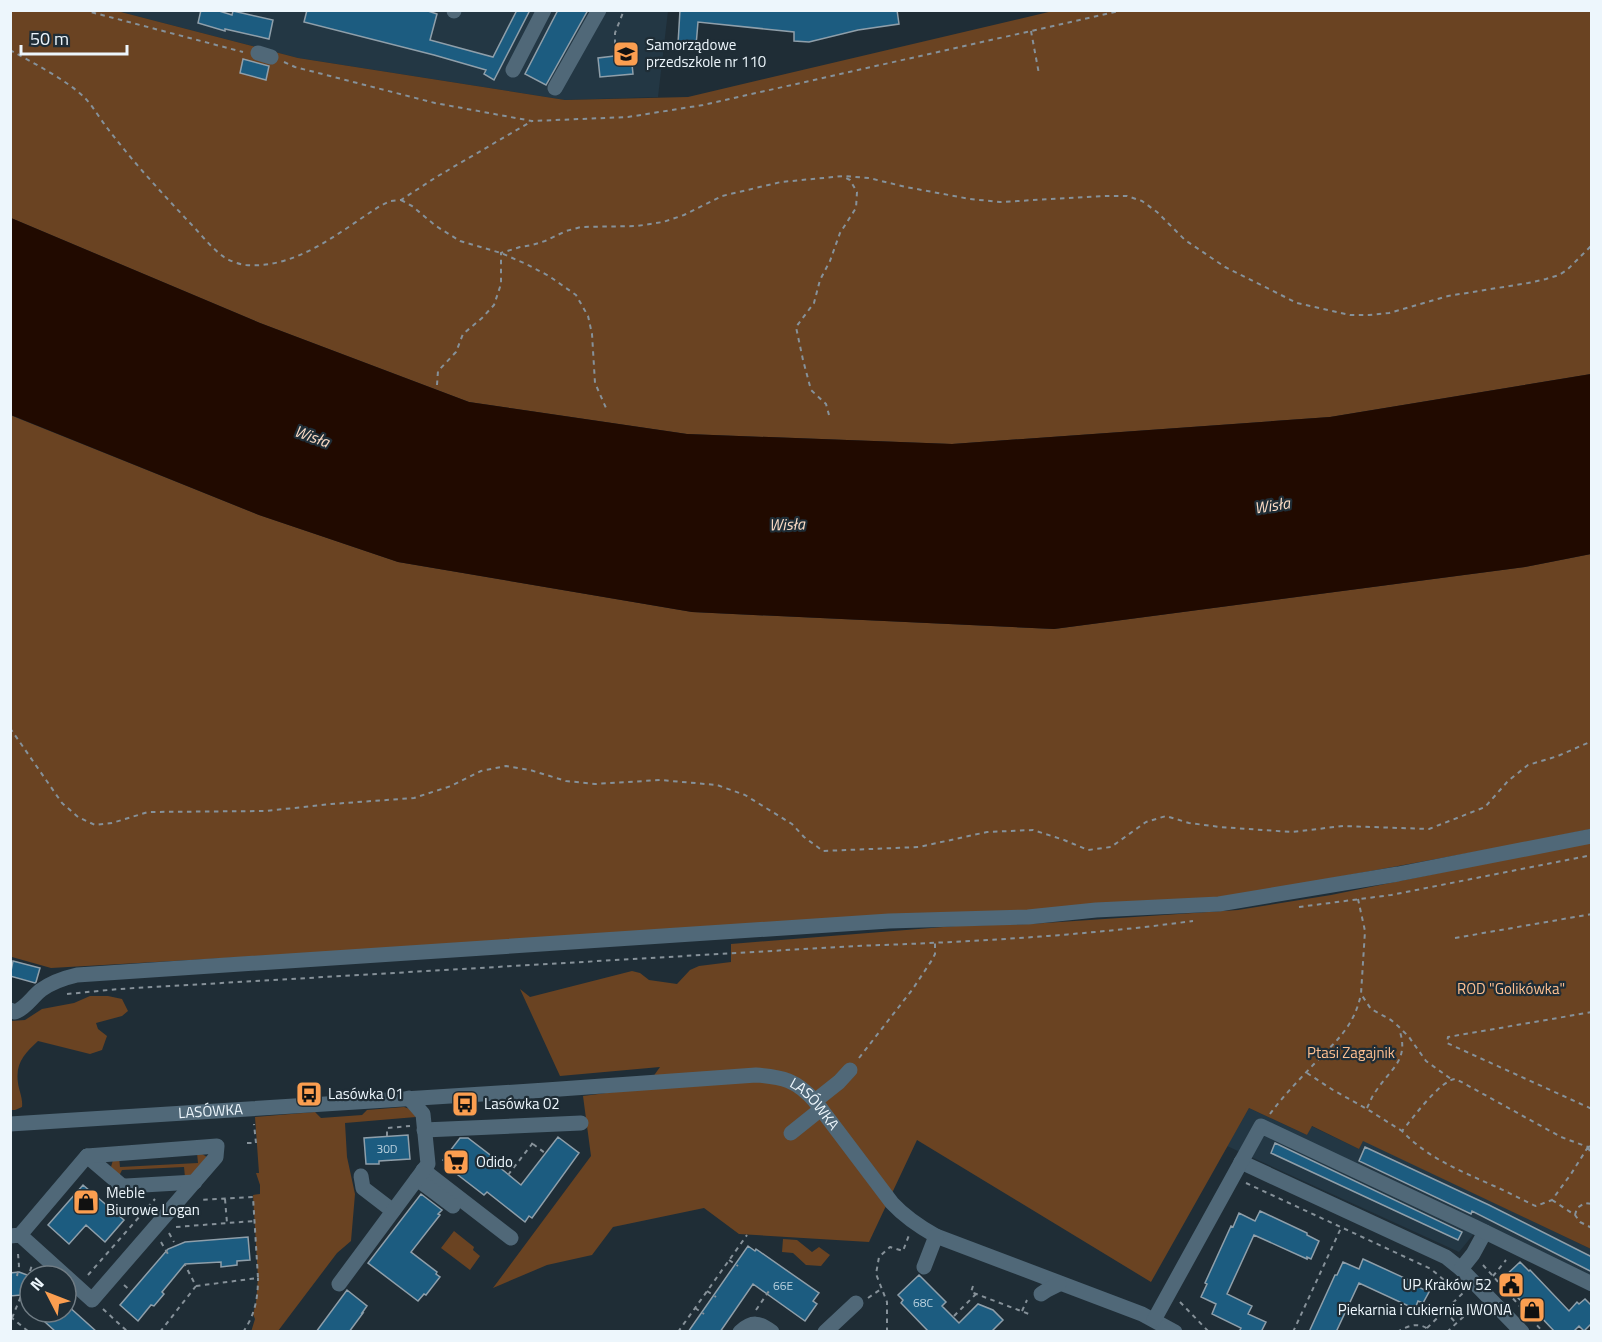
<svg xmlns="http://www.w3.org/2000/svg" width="1602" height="1342" viewBox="0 0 1602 1342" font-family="'Titillium Web',sans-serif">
<rect width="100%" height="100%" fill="#1f2d36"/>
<!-- built -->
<path fill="#233744" d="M117 11H668L658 97 565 100 298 58Z
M1249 1108 1307 1135 1311 1126 1359 1149 1363 1140 1591 1249V1278L1481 1225 1459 1252 1227 1146Z"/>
<!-- green -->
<path fill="#6a4322" d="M11 11H117L298 58 565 100 688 97 1053 11H1591V374L1330 417 952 444 687 434 469 402 260 323 11 218Z
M10 415 259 515 398 562 692 612 1054 629 1525 567 1591 554V829L1518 844 1218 899 1026 912 51 968 12 957 11 960Z
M1591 842V1249L1363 1141 1359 1149 1312 1126 1307 1135 1249 1108 1151 1282 917 1140 869 1242 739 1234 704 1208 613 1227 592 1255 547 1265 493 1288 591 1156 583 1096 645 1088 660 1067 560 1076 520 989 530 997 632 971 640 973 649 980 677 984 690 970 699 966 731 962V944L956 926 1030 924 1238 910 1331 895Z
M90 996H108L122 999 128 1011 122 1016 96 1023 98 1029 107 1036 102 1050 90 1054 38 1041C25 1053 15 1063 18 1083 19 1091 23 1098 22 1107L15 1110H11V1021L25 1020 42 1009 74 1003Z
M404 1107 410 1109 416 1117 345 1123 347 1157 355 1194 351 1241 337 1253 278 1331 251 1332 255 1319 253 1314 256 1303 258 1278 253 1195 260 1194V1185L256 1173H259L255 1117 315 1112 321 1118 362 1115 367 1110Z
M197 1153 202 1154 207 1157 193 1174 185 1177 184 1167 122 1170 119 1176 111 1167 113 1160 119 1157 120 1167 198 1163Z
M454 1231 474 1247 473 1250 480 1256 470 1270 441 1248Z
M783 1239 797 1240 812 1252 819 1247 830 1255 821 1266 806 1265 793 1253 782 1252Z"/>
<!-- water -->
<path fill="#210a00" d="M11 218 260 323 469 402 687 434 952 444 1330 417 1591 374V554L1525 567 1054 629 692 612 398 562 259 515 11 415Z"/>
<!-- building -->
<path fill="#1c5c80" stroke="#8f9faa" stroke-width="1.5" d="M201 10H216L232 15 233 11 273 20 269 39 225 29V31L198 23Z
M307 10H425L437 14 430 40 493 57 517 10H530L494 80 484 74 486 70 434 55 304 22Z
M558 10H588L546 85 525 74Z
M680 10H897L899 24 858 30 809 42 794 41V32L698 22 696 46 678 44Z
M631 54 633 74 600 77 598 58Z
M243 59 269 66 266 80 240 73Z
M13 961 40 968 36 982 35 983 10 976Z
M408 1135 410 1159 379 1161V1164H366L364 1138Z
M558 1137 579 1153 532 1218 529 1216 525 1222 487 1192 484 1195 445 1165 447 1163 443 1160 460 1138H468L494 1158 492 1161 521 1185Z
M1275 1143 1462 1232 1458 1240 1271 1153Z
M1365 1147 1489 1205 1592 1257V1272L1472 1211 1471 1214 1359 1161Z
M83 1185 124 1220 105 1242 86 1225 69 1244 48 1225Z
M421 1194 442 1210 438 1214 440 1215 411 1252 437 1272 436 1274 440 1277 426 1295 424 1294 418 1301 368 1263Z
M1260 1211 1307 1233V1235L1319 1241 1311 1259 1307 1257V1259L1254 1235 1227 1294 1252 1306 1248 1314 1266 1322 1261 1332H1239L1241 1328 1212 1314 1216 1304 1201 1297 1207 1284 1205 1283 1231 1226 1233 1227 1239 1213 1255 1221Z
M248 1237 250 1260 237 1261V1265L221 1267V1262L185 1264 162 1292 164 1294 154 1306 151 1305 138 1321 120 1305 168 1249 185 1242Z
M748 1246 755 1251 756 1249 819 1293 813 1301 817 1304 805 1321 753 1284 720 1332H688Z
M1363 1259 1411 1281 1410 1283 1429 1292 1423 1303 1418 1301 1415 1309 1359 1283 1336 1332H1309L1335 1275H1337L1343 1262 1359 1269Z
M1520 1262 1529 1271 1530 1270 1569 1311 1577 1302 1579 1304 1585 1299 1592 1306V1323L1584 1331 1579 1326 1573 1332H1555L1538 1314 1536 1317 1501 1280Z
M19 1272 30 1276V1304L21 1295 10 1296V1273Z
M919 1275 946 1302 942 1306 959 1323 978 1304 993 1310 1003 1320 991 1332H929L901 1303 903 1300 898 1295Z
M347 1290 367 1306 362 1313H363L349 1332H316Z
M67 1305 97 1332H56L45 1322 48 1319 40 1312H66Z"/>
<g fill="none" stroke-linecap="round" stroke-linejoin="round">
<!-- path -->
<path stroke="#869199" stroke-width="2" stroke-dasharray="4.5 4.5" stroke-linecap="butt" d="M83 10 243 52
M1031 31 1039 74
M10 50C33 63 65 79 84 97 93 106 100 119 108 129 133 162 161 192 189 222 200 233 211 248 224 257 230 261 238 264 246 265 297 269 339 232 380 206L390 201 401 200 438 176 532 121
M615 53V33L624 10
M284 62 295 67 435 103 532 121 628 117 703 105 1124 10
M401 200 412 206 436 226 460 241 501 253 526 264 549 276 576 295 588 316 592 334 595 383 606 408
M437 385 438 371 456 352 463 334 482 318 494 305 501 284V253L520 247 532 245 545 241 566 231 581 227 637 226 663 222 684 215 722 196 781 182 844 176 869 178 906 187 970 199 1000 202 1105 196H1127L1142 201 1157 212 1185 240 1225 267 1297 303 1350 315H1369L1389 313 1448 296 1528 283 1546 279 1559 275 1567 270 1592 245
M829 415 826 404 811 390 803 360 796 327 814 303 820 280 830 261 840 233 856 208 857 192 850 180 846 178
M10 728 62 803 78 817 95 825 112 823 148 812 266 811 331 804 414 798 451 786 481 771 506 766 530 770 566 781 595 784 660 780 717 785 745 795 792 824 804 837 823 851 919 847 987 832 1033 830 1064 840 1088 850 1111 847 1146 822 1166 816 1189 823 1220 827 1292 832 1343 826 1429 829 1485 807 1508 781 1528 765 1558 756 1592 741
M1358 899 1365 931 1361 994 1371 1009 1391 1020 1398 1026 1409 1037 1426 1061 1451 1079
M1299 907 1391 895 1592 855
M1455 938 1592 914
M67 994 119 989 856 946C969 942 1081 936 1193 921
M1592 1012 1448 1037 1447 1043 1592 1109
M859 1058 912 990 932 960 935 954V943
M1307 1073 1333 1090 1367 1109 1402 1131
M1367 1108C1370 1102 1372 1096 1376 1091 1391 1068 1410 1060 1399 1029
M1270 1114C1283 1096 1299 1080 1314 1064 1336 1041 1354 1027 1361 994
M387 1136V1128L410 1126
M247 1143H256L254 1124
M533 1144 545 1153
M1588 1147 1571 1174 1552 1200 1536 1206C1522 1200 1508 1192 1494 1186 1459 1170 1429 1159 1402 1131 1412 1119 1441 1079 1456 1079L1561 1137 1588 1147 1592 1146
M1588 1147 1592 1156
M508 1175 532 1144V1141
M1246 1183 1431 1269 1451 1286 1458 1289
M225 1199 227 1223
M1552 1200 1575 1215 1580 1222 1592 1228
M1575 1215 1577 1208 1585 1203 1592 1204
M176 1227 254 1221
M169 1233 174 1242
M161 1242 168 1254
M729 1260 738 1266
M1483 1265 1543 1332
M30 1271 32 1265
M88 1275 155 1199
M17 1276 19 1266 18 1254
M1493 1276 1506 1260
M124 1285 131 1291
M196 1286 258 1278 253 1197 199 1200
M973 1286 971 1292 1029 1314
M707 1291 716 1297
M868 1298 881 1289
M1180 1302 1209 1332
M695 1308 704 1314
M103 1309 128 1332
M756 1310 769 1291
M1022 1311 1027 1300
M1445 1311 1456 1323
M954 1316 976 1294
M10 1318H12L29 1332
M12 1318 21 1296
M1427 1328 1464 1292
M160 1332 196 1286 185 1265
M243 1332C255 1315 258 1298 258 1278
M678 1332 747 1235
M887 1332V1302L876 1274 879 1257 890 1247 903 1251 909 1235
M1293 1332 1341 1228
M1397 1332C1409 1325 1421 1321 1431 1332
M1447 1332 1476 1305"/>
<!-- minor -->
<g stroke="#506878" stroke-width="15">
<path d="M454 10V11"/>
<path d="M258 53 271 57"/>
<path d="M513 70 544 10"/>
<path d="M555 88 599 10"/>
<path d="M10 1010 15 1012C26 1008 32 997 41 990 52 982 64 978 77 975L889 921 1028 917 1096 910 1219 904 1398 874 1592 836"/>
<path d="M815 1101 839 1082 850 1070"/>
<path id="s1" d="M10 1124 546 1090 756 1075C783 1077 796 1080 815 1101L892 1203C905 1217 920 1227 936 1236L1142 1314 1175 1332"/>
<path d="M424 1130 581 1123"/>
<path d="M791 1133 821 1109"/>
<path d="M87 1156 121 1185 126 1186 195 1182"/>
<path d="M1241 1162 1446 1257 1461 1269 1522 1332"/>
<path d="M423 1170 511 1238"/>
<path d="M361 1176 363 1188 393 1211"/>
<path d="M417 1179 453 1206"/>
<path d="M10 1236 20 1235 87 1156 217 1146 216 1157 92 1300 20 1235"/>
<path d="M924 1267 936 1236"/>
<path d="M1461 1269 1473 1254 1485 1232"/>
<path d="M339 1284 428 1164 423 1114 409 1098"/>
<path d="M1041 1294 1047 1290 1059 1284"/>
<path d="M1154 1320 1261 1126 1475 1227 1592 1284"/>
<path d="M740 1332C752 1321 759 1322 772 1332"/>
<path d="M825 1332 856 1303"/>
</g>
</g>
<!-- icons -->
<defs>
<symbol id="school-square" viewBox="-11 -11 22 22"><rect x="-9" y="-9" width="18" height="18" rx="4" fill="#fb9e50" stroke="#1f2d36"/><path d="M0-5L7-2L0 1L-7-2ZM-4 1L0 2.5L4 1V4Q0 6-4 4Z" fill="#111"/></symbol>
<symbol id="bus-square" viewBox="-11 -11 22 22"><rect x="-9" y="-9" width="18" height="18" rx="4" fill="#fb9e50" stroke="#1f2d36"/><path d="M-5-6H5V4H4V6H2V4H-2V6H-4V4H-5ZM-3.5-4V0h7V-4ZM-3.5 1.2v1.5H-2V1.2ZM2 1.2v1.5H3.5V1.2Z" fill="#111"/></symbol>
<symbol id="supermarket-square" viewBox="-11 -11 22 22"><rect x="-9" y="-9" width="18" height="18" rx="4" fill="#fb9e50" stroke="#1f2d36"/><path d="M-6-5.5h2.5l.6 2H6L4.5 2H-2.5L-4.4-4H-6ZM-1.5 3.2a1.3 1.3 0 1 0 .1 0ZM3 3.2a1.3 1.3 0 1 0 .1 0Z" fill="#111"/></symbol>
<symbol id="shop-square" viewBox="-11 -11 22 22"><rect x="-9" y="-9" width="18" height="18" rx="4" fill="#fb9e50" stroke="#1f2d36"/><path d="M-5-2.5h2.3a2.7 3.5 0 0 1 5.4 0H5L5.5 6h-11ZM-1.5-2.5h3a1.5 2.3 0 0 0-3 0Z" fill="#111"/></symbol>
<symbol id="civic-square" viewBox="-11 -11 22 22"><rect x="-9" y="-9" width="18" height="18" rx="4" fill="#fb9e50" stroke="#1f2d36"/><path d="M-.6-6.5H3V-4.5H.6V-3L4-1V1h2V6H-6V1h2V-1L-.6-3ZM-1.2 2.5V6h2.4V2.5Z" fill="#111"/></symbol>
</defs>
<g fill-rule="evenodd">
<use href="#school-square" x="611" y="39" width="30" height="30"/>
<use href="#bus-square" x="294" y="1079" width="30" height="30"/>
<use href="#bus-square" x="450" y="1089" width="30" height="30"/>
<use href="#supermarket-square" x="441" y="1147" width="30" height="30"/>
<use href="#shop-square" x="71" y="1187" width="30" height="30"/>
<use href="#civic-square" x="1496" y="1270" width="30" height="30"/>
<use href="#shop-square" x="1517" y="1295" width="30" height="30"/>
</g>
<g text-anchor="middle" stroke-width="4.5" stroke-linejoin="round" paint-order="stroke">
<!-- number labels -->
<g font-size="12" fill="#b9d0dd">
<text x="387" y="1153">30D</text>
<text x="783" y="1290">66E</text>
<text x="923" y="1307">68C</text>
</g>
<!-- poi labels -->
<g font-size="15" fill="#edf6fc" stroke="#1f2d36" text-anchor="start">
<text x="646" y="50">Samorządowe<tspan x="646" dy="17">przedszkole nr 110</tspan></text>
<text x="328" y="1099">Lasówka 01</text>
<text x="484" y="1109">Lasówka 02</text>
<text x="476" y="1167">Odido</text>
<text x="106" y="1198">Meble<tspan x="106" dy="17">Biurowe Logan</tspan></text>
<text x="1492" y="1290" text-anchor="end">UP Kraków 52</text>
<text x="1512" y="1315" text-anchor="end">Piekarnia i cukiernia IWONA</text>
</g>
<!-- park labels -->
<g font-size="15" fill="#fcbf90" stroke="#1f2d36">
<text x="1511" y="994">ROD "Golikówka"</text>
<text x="1351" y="1058">Ptasi Zagajnik</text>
</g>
<!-- street labels -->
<g font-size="15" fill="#edf6fc" stroke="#1f2d36">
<text dy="5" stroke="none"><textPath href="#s1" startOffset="816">LASÓWKA</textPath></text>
<text dy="5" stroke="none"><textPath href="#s1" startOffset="201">LASÓWKA</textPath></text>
</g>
<!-- water labels -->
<g font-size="16" font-style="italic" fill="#fcdcc5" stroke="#1f2d36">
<text transform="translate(312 436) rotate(20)" y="6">Wisła</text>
<text transform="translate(1272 505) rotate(-9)" y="6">Wisła</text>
<text transform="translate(787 524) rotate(-2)" y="6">Wisła</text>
</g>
</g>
<!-- border -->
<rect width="1602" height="1342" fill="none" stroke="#edf6fc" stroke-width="24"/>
<!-- north arrow -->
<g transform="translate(48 1294) rotate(312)"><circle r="28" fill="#1f2d36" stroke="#717d85" stroke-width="1.5"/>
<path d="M0-4.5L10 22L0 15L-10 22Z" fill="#fb9e50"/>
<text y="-9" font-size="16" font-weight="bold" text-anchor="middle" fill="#edf6fc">N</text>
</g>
<!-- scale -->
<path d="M21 45v9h106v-9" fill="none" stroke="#edf6fc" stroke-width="3"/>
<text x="30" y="45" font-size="18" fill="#edf6fc" stroke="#1f2d36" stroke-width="4.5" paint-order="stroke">50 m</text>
</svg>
